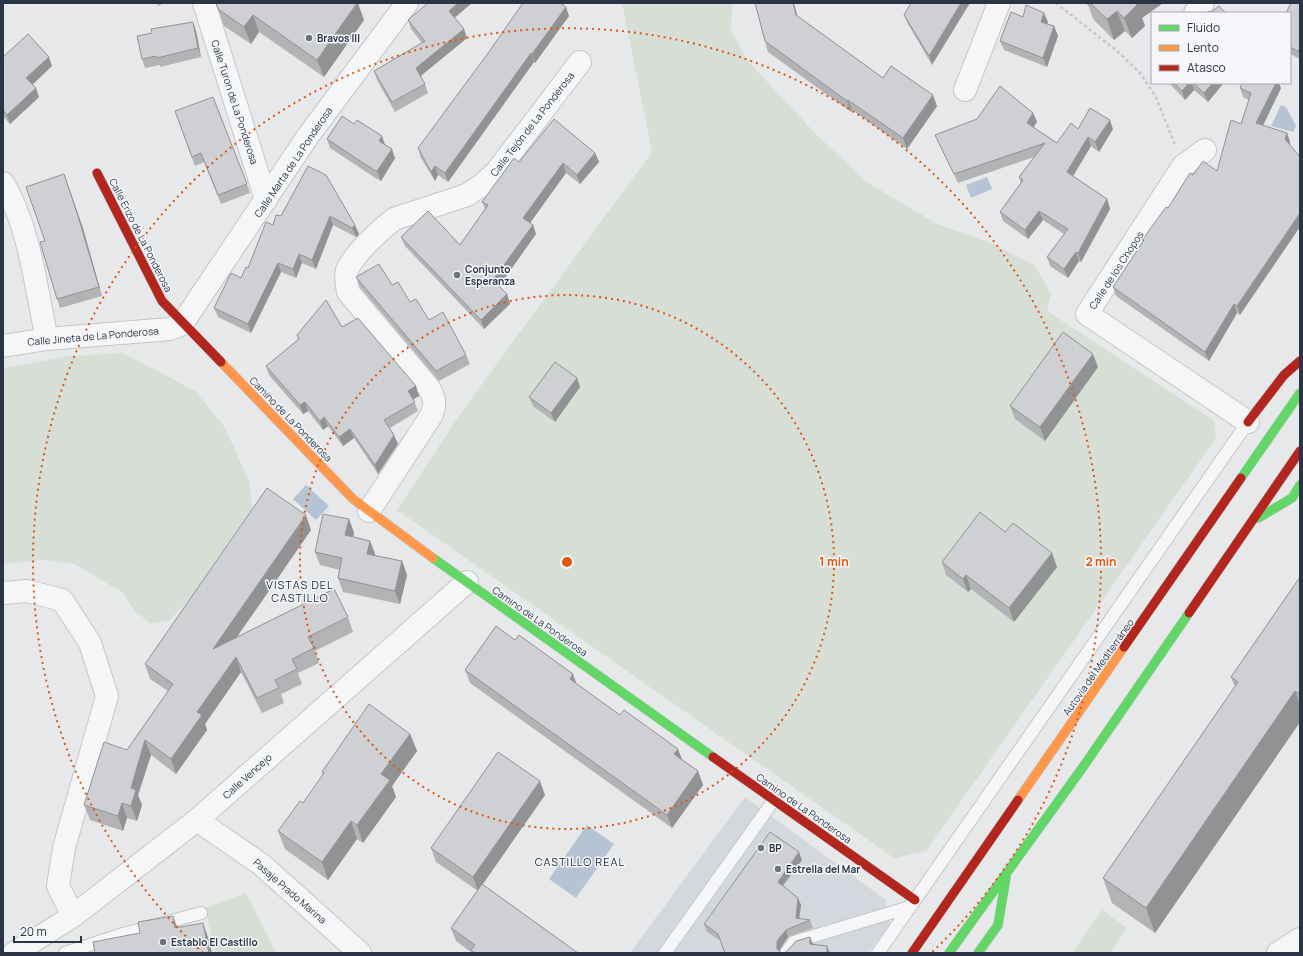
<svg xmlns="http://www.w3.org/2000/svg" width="1303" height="956" viewBox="0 0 1303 956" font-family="Manrope,sans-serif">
<rect width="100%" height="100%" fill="#e6e8ea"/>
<!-- built -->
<path fill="#d4d7dd" d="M745 797 886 900 890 924 868 953H630Z"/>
<!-- green -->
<path fill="#d6ded6" d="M622 3H732L731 30 747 60 813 131 865 181 937 224 993 244 1034 265 1051 293 1047 311 1214 421 1216 438 926 851 894 858 397 510 461 413 652 152Z
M123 353 195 391 224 426 249 481 252 508 191 597 169 621 150 623 136 612 123 593 75 564 43 560 3 564V368L71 356Z
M246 893 276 953H215L205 908Z
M1102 910 1127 928 1110 953H1072Z"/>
<!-- water -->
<path fill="#b4c4d5" d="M1281 105 1286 107 1296 126 1293 132 1271 126Z
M987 177 992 189 971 198 966 185Z
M306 485 329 506 316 520 293 499Z
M587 825 614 844 576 898 549 879Z"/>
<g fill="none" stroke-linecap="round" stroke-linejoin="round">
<defs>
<path id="lane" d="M65 953 123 934 201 913
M665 953 774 800
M786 953 794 942 910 907
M878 953 1248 422"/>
<path id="street" d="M204 3 266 200
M1195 13 1203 3
M965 90 999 3
M1205 150 1183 166 1087 314 1248 422
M3 183C30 227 36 289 47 339
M3 346 47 339 170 329 182 324 308 136 407 3
M369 511 431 416C436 405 435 399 429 388L348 292C347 284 345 278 347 270 354 254 380 230 394 219L467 195 482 185 497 171 580 62
M3 593 27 591 62 600 90 643 107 696 64 848 58 886 73 916
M197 820 262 865 360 953
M14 953 73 916 197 820 467 582
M1278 953 1300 939"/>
<path id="fast" d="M1241 478 1300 393
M1258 518 1292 498 1300 485
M433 558 713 757
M949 953 1083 767 1189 613
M978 953 998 925 1006 877"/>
<path id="slow" d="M221 362 353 499 433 558
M1018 800 1124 647"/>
<path id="jam" d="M97 173 162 301 221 362
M1248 422 1284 375 1300 361
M1189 613 1300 451
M1124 647 1241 478
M713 757 915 900
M912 953 1018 800"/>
</defs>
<!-- lane casing -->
<use href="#lane" stroke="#c4c6c8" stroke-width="14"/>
<!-- street casing -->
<use href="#street" stroke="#c4c6c8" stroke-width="24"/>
<!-- fast casing -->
<use href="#fast" stroke="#c4c6c8" stroke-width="10"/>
<!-- slow casing -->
<use href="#slow" stroke="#c4c6c8" stroke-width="10"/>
<!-- jam casing -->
<use href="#jam" stroke="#c4c6c8" stroke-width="10"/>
<!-- path -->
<path stroke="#c5c6ca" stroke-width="2.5" stroke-dasharray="3 3" stroke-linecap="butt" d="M1056 3 1117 51 1140 73 1156 97 1175 145"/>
<!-- lane -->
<use href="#lane" stroke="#f5f6f7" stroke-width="12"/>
<!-- street -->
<use href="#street" stroke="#f5f6f7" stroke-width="22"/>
<!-- fast -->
<use href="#fast" stroke="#63d668" stroke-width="9"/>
<!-- slow -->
<use href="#slow" stroke="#ff974d" stroke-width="9"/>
<!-- jam -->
<use href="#jam" stroke="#b3261e" stroke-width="9"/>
</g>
<!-- wall -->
<path fill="#b1b3b5" d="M157 3H165L158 6Z
M564 3 563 5 569 16 535 63 534 62 448 182 438 175 435 181 421 158 418 148Z
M911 3 932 65 908 24 904 15Z
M1086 3H1163L1142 18 1145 26 1132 38 1125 31 1114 40 1093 19 1089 7Z
M1300 3V59L1290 54V13Z
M218 9 364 20 324 77 259 32 251 44 224 26Z
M797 16 883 78 937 106 907 149 852 110 851 112 768 52 765 41Z
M1023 17 1048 22 1047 24 1054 26 1058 36 1047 67 1004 50 1000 41Z
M455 18 464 29 467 38 421 76 425 84 428 93 395 112 377 80 374 71 422 43 411 29 408 20Z
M193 22 196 31 201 57 160 67V65L145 68 142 59 152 33Z
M3 57 52 66 32 84 39 97 10 124 3 116Z
M1169 83H1222V85L1208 102 1194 90 1185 100Z
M1240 88H1281L1263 126 1287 133 1290 142 1240 315 1237 313 1209 361 1116 296 1113 287 1143 241 1142 240 1168 208 1193 175 1217 171 1241 124 1249 100 1243 97Z
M175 111 247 184 250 193 221 204 204 162 195 166Z
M1033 113 1037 122 1033 127 1057 143 1078 129H1113L1099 152 1091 146 1073 176 1107 199 1110 209 1081 262 1079 261 1068 278 1050 266 1047 257 1064 234 1043 220 1028 239 1003 221 1000 212 1021 183 1019 177 1034 157 958 183 939 144 935 135Z
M354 124 382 136 385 144 395 158 381 181 377 179 330 148 327 139Z
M595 153 599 162 580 184 566 173 530 223 533 225 536 234 499 286 507 294 510 304 484 329 405 246 401 237 460 245 485 209 482 202 519 162Z
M308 166 359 234 356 237 333 225 316 269 302 263 296 278 281 272 251 333 218 317 214 308 241 278 248 268 273 225 281 216Z
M82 225 102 296 60 308 57 299 45 241Z
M356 277 392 285 466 355 470 364 439 381 360 287Z
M342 327 416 386 419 396 413 399 418 411 390 428 398 444 378 474 354 438 343 446 328 426 323 430 308 411 303 414 269 375 266 366 298 340 297 335Z
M1098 367 1045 441 1015 419 1010 406Z
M577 378 580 387 555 422 533 406 529 397Z
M349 519 354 533 353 537 370 541 375 554 374 555 402 561 407 575 400 604 343 592 338 578 340 570 320 565 315 552Z
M311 530 237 637 348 617 353 632 315 651 319 663 298 673 302 684 281 694 284 703 262 713 241 672 205 724 207 730 176 774 151 755 138 795 142 805 137 821 127 818 123 831 90 820 84 805 127 750 168 691 150 679 145 664Z
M1005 532 1052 553 1057 567 1014 622 971 589 968 592 946 575 942 562Z
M1300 577V722L1155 933 1112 903 1103 878 1235 687 1231 677Z
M465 670 577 685 698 771 703 785 672 828 470 683Z
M410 734 417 751 392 786 396 797 363 843 357 839 328 880 285 849 278 831 303 803 323 775 322 772Z
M545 795 482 884 578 953H472L456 941 451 928 478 891 436 862 431 848Z
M802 860 783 886 798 898 801 905 799 919 810 920 813 928 788 937 780 949V951L782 953 786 952 813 944 830 953H725L721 941 707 932 704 924Z"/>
<!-- shaded-wall -->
<path fill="#909294" d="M357 3H358L364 20 324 77 317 60Z
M458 3H472L452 20 449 11Z
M793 3H794L800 26 796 15Z
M961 3H970L932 65 929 56Z
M1133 3H1163L1142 18 1145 26 1132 38 1124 18Z
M566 7 569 16 535 63 532 54Z
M1117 11 1125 31 1114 40 1107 19Z
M1044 13 1048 22 1044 31 1041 22Z
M253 15 259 32 251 44 244 27Z
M193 22 196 31 201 57 198 48Z
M1054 26 1058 36 1047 67 1043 58Z
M464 29 467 38 419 77 416 68Z
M1300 48V56L1298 51Z
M531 53 534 62 448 182 445 173Z
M49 57 52 66 30 87 26 78Z
M1189 83H1192L1194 90 1185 100 1182 91Z
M1213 83H1222V85L1208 102 1204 93Z
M1276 83H1279L1281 88 1259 133 1256 123Z
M36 88 39 97 10 124 7 115Z
M933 95 937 106 907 149 903 138Z
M848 100 852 110 851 112 847 101Z
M1033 113 1037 122 1030 132 1027 123Z
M1110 120 1113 129 1099 152 1095 142Z
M1287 133 1290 142 1288 148 1285 139Z
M382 136 385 146 379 141Z
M1088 137 1091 146 1070 181 1067 172Z
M392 149 395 158 381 181 377 171Z
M595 153 599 162 580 184 577 175Z
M563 163 566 173 527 227 523 218Z
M435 166 438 175 435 181 431 172Z
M64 174 82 225 102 296 99 287Z
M1107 199 1110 209 1081 262 1078 253Z
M1039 211 1043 220 1028 239 1025 230Z
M1300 213V227L1240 315 1237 306Z
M330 216 333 225 316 269 312 260Z
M355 225 359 234 356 237 352 228Z
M533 225 536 234 497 289 493 280Z
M1076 252 1079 261 1068 278 1064 269Z
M299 254 302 263 296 278 293 269Z
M278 263 281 272 251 333 248 324Z
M507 294 510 304 484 329 481 320Z
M1234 304 1237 313 1209 361 1205 352Z
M1093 354 1098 367 1045 441 1040 427Z
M577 378 580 387 555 422 551 413Z
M416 386 419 396 412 400 408 391Z
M305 402 308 411 303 414 300 405Z
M324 417 328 426 323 430 320 421Z
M350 429 354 438 343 446 339 437Z
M394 435 398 444 378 474 375 465Z
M306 515 311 530 218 664 213 649Z
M349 519 354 533 350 549 345 535Z
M370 541 375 554 372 567 367 554Z
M1052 553 1057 567 1014 622 1009 608Z
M402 561 407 575 400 604 395 591Z
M966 575 971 589 968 592 963 579Z
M236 657 241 672 205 724 207 730 176 774 171 759 197 712Z
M573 674 578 688 570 679Z
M1295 691 1300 704V722L1155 933 1146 908Z
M410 734 417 751 392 786 396 797 363 843 357 825 381 774Z
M145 740 151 755 138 795 142 805 137 821 131 806V788Z
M678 749 683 762 674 754Z
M698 771 703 785 672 828 667 815Z
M540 781 545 795 478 891 473 877Z
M122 803 127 818 123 831 118 816Z
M351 821 357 839 328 880 322 862Z
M799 852 802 860 780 889 778 882Z
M798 898 801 905 798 926 796 918Z
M173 916 179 932 175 928Z
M203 923 209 940 212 953H209Z
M786 930 788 937 780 949V953L777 949V941Z
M810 937 813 944H810Z
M827 946 830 953H827Z"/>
<!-- building -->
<path fill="#ced0d3" stroke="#909294" d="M216 3H357L317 60 253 15 244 27 218 9Z
M428 3H458L449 11 464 29 416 68 425 84 392 102 374 71 425 41 408 20Z
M523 3H560L566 7 532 54 531 53 445 173 435 166 431 172 418 148 486 56Z
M755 3H793L796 15 883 78 891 66 933 95 903 138 848 100 847 101 765 41Z
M911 3H961L929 56 904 15Z
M1090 3H1135L1137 5 1124 18 1117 11 1107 19Z
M1291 3H1300V48L1298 51 1290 47V13H1286Z
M1026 5 1044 13 1041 22 1054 26 1043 58 1000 41 1011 12 1023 17Z
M1219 6 1226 13H1206L1209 11 1211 12Z
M193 22 198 48 157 58 156 56 142 59 137 36 152 33 151 29Z
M28 34 49 57 26 78 36 88 7 115 3 110V57Z
M1174 83H1189L1182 91Z
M1193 83H1213L1204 93Z
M1242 83H1276L1256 123 1287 133 1285 139 1300 157V213L1237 306 1234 304 1205 352 1113 287 1144 240H1142L1166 207 1168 208 1190 173 1193 175 1203 161 1217 171 1231 120 1241 124 1251 93 1240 88Z
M1000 86 1033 113 1027 123 1057 143 1071 123 1078 129 1090 108 1110 120 1095 142 1088 137 1067 172 1107 199 1078 253 1076 252 1064 269 1047 257 1068 229 1039 211 1025 230 1000 212 1023 180 1019 177 1045 143 954 174 935 135 977 119Z
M213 97 247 184 218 195 201 153 192 157 175 111Z
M342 116 354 124 357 120 382 136 379 141 392 149 377 171 374 170 327 139Z
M554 119 595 153 577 175 563 163 523 218 533 225 493 280 507 294 481 320 401 237 428 211 460 245 488 205 482 202 514 158 519 162Z
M308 166 326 175 355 225 352 228 330 216 312 260 299 254 293 269 278 263 248 324 214 308 231 273 241 278 246 267 248 268 266 222 273 225 276 215 281 216Z
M64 174 78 216 99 287 57 299 40 242 45 241 26 187Z
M379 264 392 285 398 282 410 302 416 299 429 320 443 312 466 355 436 371 356 277Z
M326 300 342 327 358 318 416 386 408 391 415 402 384 420 394 435 375 465 350 429 339 437 324 417 320 421 305 402 300 405 266 366 299 339 297 335Z
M1063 332 1093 354 1040 427 1010 406Z
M555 362 577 378 551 413 529 397Z
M267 488 306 515 213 649 334 589 348 617 308 637 314 648 292 659 297 669 275 680 279 688 257 698 236 657 197 712 202 715 171 759 145 740 131 788 136 790 131 806 122 803 118 816 84 805 104 742 127 750 173 684 145 664Z
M980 512 1005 532 1013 523 1052 553 1009 608 966 575 963 579 942 562Z
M323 514 349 519 345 535 370 541 367 554 402 561 395 591 338 578 342 558 315 552Z
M1300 577V694L1295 691 1146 908 1103 878 1238 682 1231 677Z
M496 626 515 640 519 635 573 674 570 679 620 715 624 710 678 749 674 754 698 771 667 815 465 670Z
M369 704 410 734 381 774 390 780 357 825 351 821 322 862 278 831 300 801 303 803 324 773 322 772Z
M498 752 540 781 473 877 431 848Z
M770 832 799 852 778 882 798 898 796 918 810 920 786 930 777 941V949L782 953 786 952 796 941 810 937V944L827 946V953H725L718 934 704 924Z
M482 884 578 953H475L471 950 475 945 451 928Z
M173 916 175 928 203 923 209 953H95L93 942 140 933 138 922Z"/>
<!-- distance rings -->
<g fill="none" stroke="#df570f" stroke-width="2" stroke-dasharray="2 4">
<circle cx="567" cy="562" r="267"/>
<path d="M203 953A534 534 0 1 1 931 953"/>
</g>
<!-- markers -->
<g fill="#6c737f" stroke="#f4f6f9" stroke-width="1.5">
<circle cx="309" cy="38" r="4"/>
<circle cx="457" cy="275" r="4"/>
<circle cx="761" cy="848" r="4"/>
<circle cx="778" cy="869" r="4"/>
<circle cx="163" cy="942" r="4"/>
</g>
<g text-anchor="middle" stroke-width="3" stroke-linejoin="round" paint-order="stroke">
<!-- poi labels -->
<g font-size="10" font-weight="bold" fill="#2b3445" stroke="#f4f6f9" text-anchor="start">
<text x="317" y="42">Bravos III</text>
<text x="465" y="273">Conjunto<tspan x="465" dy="12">Esperanza</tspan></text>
<text x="769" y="852">BP</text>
<text x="786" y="873">Estrella del Mar</text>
<text x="171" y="946">Establo El Castillo</text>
</g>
<!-- street labels -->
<g font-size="10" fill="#2b3445" stroke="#f4f6f9">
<text transform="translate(235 102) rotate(72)" y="4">Calle Turon de La Ponderosa</text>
<text transform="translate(532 124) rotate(-52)" y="4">Calle Tejón de La Ponderosa</text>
<text transform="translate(293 162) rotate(-56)" y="4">Calle Marta de La Ponderosa</text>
<text transform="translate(141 235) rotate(63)" y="4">Calle Erizo de La Ponderosa</text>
<text transform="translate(1116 270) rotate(-57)" y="4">Calle de los Chopos</text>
<text transform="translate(93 336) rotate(-5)" y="4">Calle Jineta de La Ponderosa</text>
<text transform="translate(291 419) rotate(46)" y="4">Camino de La Ponderosa</text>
<text transform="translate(540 621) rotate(35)" y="4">Camino de La Ponderosa</text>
<text transform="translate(1098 667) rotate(-55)" y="4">Autovía del Mediterráneo</text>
<text transform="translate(247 776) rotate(-42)" y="4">Calle Vencejo</text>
<text transform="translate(804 808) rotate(35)" y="4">Camino de La Ponderosa</text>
<text transform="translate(290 891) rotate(41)" y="4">Pasaje Prado Marina</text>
</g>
<!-- neighbourhood labels -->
<g font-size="11" letter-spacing="1" fill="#1d2536" stroke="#f4f6f9">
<text x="300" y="589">VISTAS DEL<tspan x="300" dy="13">CASTILLO</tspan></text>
<text x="580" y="866">CASTILLO REAL</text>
</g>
</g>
<circle cx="567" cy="562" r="6" fill="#df570f" stroke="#f4f6f9" stroke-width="2"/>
<g font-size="12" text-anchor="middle" font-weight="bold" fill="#df570f" stroke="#f4f6f9" stroke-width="3" stroke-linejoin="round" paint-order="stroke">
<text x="834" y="566">1 min</text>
<text x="1101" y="566">2 min</text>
</g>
<!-- border -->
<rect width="1303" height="956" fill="none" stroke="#2b3445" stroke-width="8"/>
<!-- legend -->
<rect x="1151" y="12" width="140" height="72" fill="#f4f6f9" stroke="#a4a8b1"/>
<rect x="1159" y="25" width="20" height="6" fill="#63d668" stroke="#a4a8b1"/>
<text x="1187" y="32" font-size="12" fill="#2b3445">Fluido</text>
<rect x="1159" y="45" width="20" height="6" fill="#ff974d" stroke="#a4a8b1"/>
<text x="1187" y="52" font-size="12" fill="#2b3445">Lento</text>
<rect x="1159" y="65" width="20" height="6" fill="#b3261e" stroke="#a4a8b1"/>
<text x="1187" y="72" font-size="12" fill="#2b3445">Atasco</text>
<!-- scale -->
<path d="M14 936v6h67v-6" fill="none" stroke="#2b3445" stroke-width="2"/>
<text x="20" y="936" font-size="12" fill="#2b3445" stroke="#f4f6f9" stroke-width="3" paint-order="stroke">20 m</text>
</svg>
